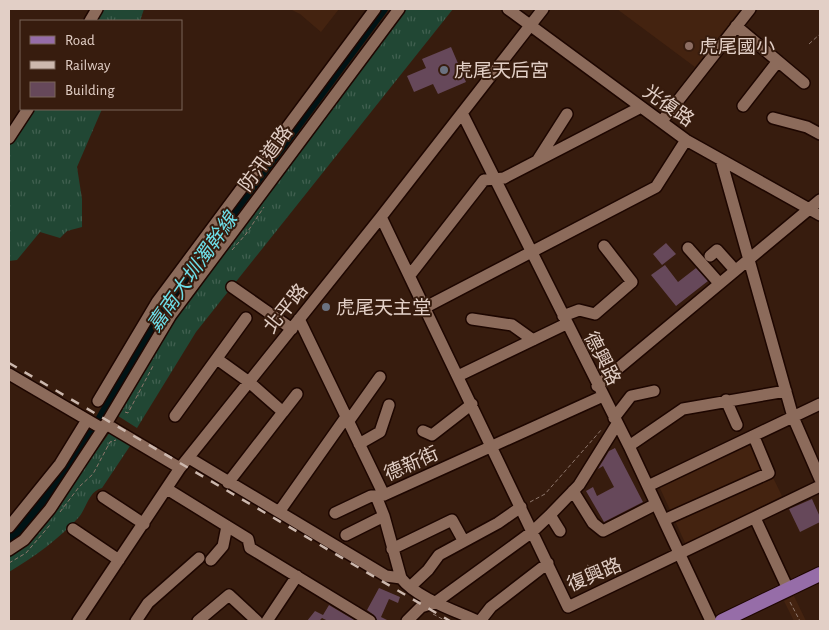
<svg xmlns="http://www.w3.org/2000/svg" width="829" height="630" viewBox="0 0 829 630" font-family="'Alegreya Sans','Noto Sans TC',sans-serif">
<defs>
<pattern id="grass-tufts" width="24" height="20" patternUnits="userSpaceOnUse" patternTransform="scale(1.25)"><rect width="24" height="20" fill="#214734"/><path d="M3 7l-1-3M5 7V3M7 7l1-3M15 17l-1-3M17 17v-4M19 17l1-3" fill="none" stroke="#416050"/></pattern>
</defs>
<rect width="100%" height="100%" fill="#371c0e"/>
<!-- built -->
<path fill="#442310" d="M290 9H339L321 32 300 14Z
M617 9H741L695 67Z
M755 441 782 496 687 547 659 486Z
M794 596 806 621H794L784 601Z"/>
<!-- grass -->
<path fill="url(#grass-tufts)" d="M100 9H144L140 21H93Z
M403 9H453L196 332 137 428 115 414 176 316Z
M32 109H102L77 167 82 199V227L67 231 60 238 40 232 17 260 9 261V146L11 139Z
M110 432 132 443 102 488C89 491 87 507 79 517 58 540 35 556 9 572V557L35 536Z"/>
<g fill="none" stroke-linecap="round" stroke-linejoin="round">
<!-- canal -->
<path stroke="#001315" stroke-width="8" d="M9 538 19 532 81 451 164 307 384 9"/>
</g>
<!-- building -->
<path fill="#66485a" d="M451 47 466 82 438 94 433 84 414 92 407 76 426 68 422 59Z
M666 243 676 254 662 265 653 254Z
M665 265 678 282 696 268 708 281 676 306 651 275Z
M615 448 643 502 604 522 586 491 593 487 597 496 614 487 603 466 598 469 609 451Z
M812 499 820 517V522L800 532 789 509Z
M379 588 400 597 398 603 389 599 381 617 389 621H377L374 615 367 610Z
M329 605 356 621H328L322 618 319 621H307L315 611 323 615Z"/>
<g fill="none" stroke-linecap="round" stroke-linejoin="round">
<defs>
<path id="minor" d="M508 9 686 140 820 215
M90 21 97 9
M736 26 804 83
M743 106 778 61
M462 113 629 446 711 621
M773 118 807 127 820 134
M662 121 750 9
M9 138 28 109
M721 160 793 417 820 479
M537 161 567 114
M381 217 568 607 820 486
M688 248 719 283
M710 256 717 250 735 270
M410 275 484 180 504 178 641 107
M232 287 292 329
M424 308 656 187 686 140
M563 316 579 310 595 314 632 282 604 246
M299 319 384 495
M472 319 512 325 533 340
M217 359 249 382 283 412 228 483
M9 374 103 429
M458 376 566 324
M597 386 820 200
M726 400 737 425
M98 401 157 302 375 9
M283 412 297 394
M175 416 246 318
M614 418 631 396 654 391
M348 422 380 377
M106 424 180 468
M423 431 432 435 472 404
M359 444 380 432 389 405
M629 446 683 409 786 391
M189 458 386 576 401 578C416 598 456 611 478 621
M648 486 820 404
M167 489 248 539 250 548 370 621
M573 491 593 523 603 531 656 504
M103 497 144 524
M279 512 346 417
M335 513 371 496H376
M550 515 560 531
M755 518 788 589
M664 520 769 473 754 437
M9 527 60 464 87 420
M73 529 119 560
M346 535 384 516
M392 549 452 520 463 540
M9 550 24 540 50 509 106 424 171 315 399 9
M211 560 223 546 227 526
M401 578 384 516 376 496 384 495 603 396
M410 587 428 570 439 555 498 523 521 507
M78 621 180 468 381 217 543 9
M136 621 148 603 199 558
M198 621 229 595 257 621
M267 621 297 576
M407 621 421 607 436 602 532 532 550 515 579 485 617 424
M480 621 491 607 548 563"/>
<path id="major" d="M722 621 820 574"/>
</defs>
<!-- minor casing -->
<use href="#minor" stroke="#1d0600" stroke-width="14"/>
<!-- major casing -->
<use href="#major" stroke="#1d0600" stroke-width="16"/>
<!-- path -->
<path stroke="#8e776c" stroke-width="1" stroke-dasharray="4 2.5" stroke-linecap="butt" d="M819 9 820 10
M809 44 820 34
M232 250 246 234 264 207
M125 412 128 413 154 364
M530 502 545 494 602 429
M60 512 79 487 93 474 110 442 116 440
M9 563 26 553 50 525
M587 565 610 577
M790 602 800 621
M433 614 446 621"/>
<!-- minor -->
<use href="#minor" stroke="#8c6b5b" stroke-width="11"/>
<!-- major -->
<use href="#major" stroke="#966da8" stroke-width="14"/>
<!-- rail -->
<path stroke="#ccb8ae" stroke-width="2.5" stroke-dasharray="9 9" stroke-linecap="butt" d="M9 363 450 621"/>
</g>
<!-- markers -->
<circle fill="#8d6e63" stroke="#371c0e" stroke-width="2" cx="689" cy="46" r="5"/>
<g fill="#6b7280" stroke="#371c0e" stroke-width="2">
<circle cx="444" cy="70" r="5"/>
<circle cx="326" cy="307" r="5"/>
</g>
<g text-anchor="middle" stroke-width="4" stroke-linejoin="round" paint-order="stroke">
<!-- poi labels -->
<g font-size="19" fill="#e2cfc6" stroke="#371c0e" text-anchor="start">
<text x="699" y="53">虎尾國小</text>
<text x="454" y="77">虎尾天后宮</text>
<text x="336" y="314">虎尾天主堂</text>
</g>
<!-- street labels -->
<g font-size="19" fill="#e2cfc6" stroke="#371c0e">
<text transform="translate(669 105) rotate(35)" y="7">光復路</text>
<text transform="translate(265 158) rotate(-54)" y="7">防汛道路</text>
<text transform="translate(285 308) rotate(-51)" y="7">北平路</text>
<text transform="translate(603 358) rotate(63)" y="7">德興路</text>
<text transform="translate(411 463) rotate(-24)" y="7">德新街</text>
<text transform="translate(594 574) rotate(-23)" y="7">復興路</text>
</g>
<!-- water labels -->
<g font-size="20" font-style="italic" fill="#6ddfe9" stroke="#371c0e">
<text transform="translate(192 272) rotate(-55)" y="7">嘉南大圳濁幹線</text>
</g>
</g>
<!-- border -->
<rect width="829" height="630" fill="none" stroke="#e2cfc6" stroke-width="20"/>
<!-- legend -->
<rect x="20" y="20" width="162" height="90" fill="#371c0e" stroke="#7b6458"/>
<rect x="30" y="36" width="25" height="8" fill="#966da8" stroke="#7b6458"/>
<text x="65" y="45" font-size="15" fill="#e2cfc6">Road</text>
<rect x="30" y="61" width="25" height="8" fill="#ccb8ae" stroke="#7b6458"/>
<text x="65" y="70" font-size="15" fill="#e2cfc6">Railway</text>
<rect x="30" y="82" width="25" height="15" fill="#66485a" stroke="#7b6458"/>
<text x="65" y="95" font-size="15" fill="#e2cfc6">Building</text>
</svg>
